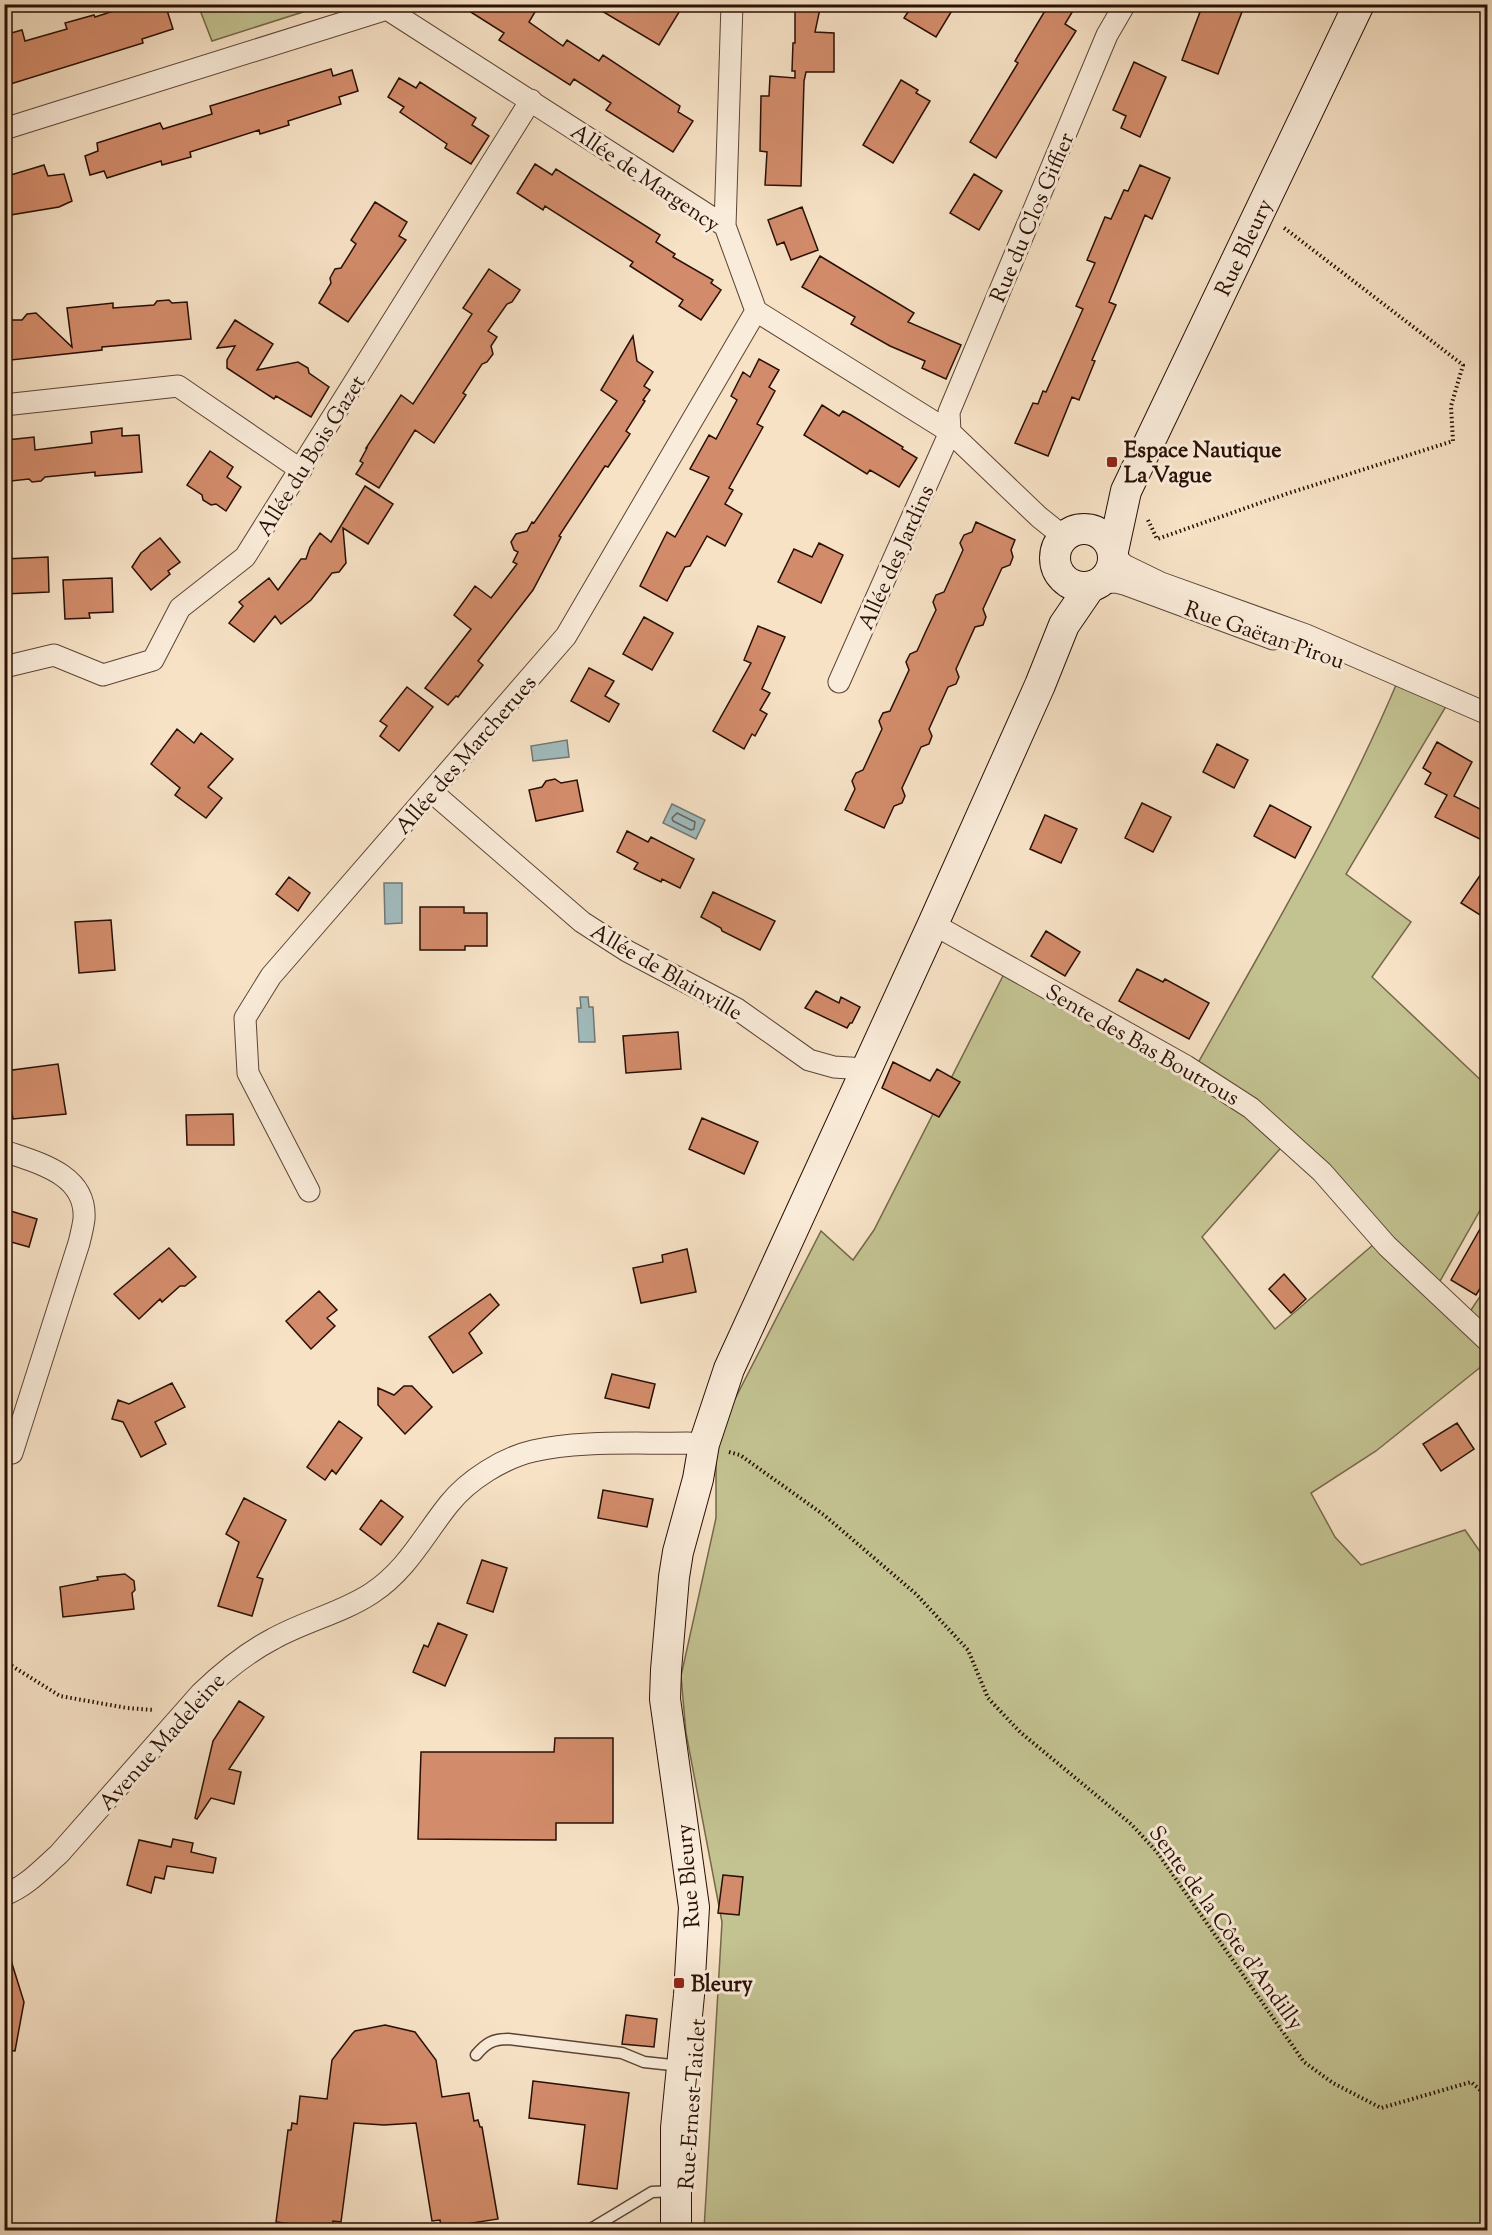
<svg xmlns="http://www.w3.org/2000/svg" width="1492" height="2235" viewBox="0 0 1492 2235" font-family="'Sorts Mill Goudy',serif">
<rect width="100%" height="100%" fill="#f7e2c6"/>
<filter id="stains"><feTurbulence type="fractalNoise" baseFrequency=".00333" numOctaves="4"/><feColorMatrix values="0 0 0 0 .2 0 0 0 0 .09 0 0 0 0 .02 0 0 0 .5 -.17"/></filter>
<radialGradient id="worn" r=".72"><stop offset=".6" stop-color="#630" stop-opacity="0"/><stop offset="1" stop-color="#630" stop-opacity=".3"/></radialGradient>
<!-- green -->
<path fill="#c3c291" stroke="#76684b" stroke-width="1.5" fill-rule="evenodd" d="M198 5H325L212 41Z
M1399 678 1454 693 1346 874 1411 922 1372 977 1487 1086V1209L1482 1207 1435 1290 1465 1319 1487 1286V1362L1376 1451 1311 1493 1335 1537 1361 1565 1465 1530 1483 1556 1487 1555V2230H704L722 1922 686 1733 681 1676 716 1518V1436L821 1231 853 1260 874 1230 1008 966 1194 1070C1266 942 1342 814 1399 678ZM1287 1141 1381 1238 1275 1329 1202 1237Z"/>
<!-- water -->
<path fill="#a1bcbe" stroke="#717774" stroke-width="1.5" d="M567 740 569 757 533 761 531 746Z
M672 804 705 820 696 839 663 823Z
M384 883H402V923L385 924Z
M580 997H588L589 1007H593L595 1042H579L577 1008H581Z"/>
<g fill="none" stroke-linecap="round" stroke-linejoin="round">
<!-- shore -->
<path stroke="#656662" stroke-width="1.5" d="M677 813 695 822 694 829 691 830 673 821 672 818Z"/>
</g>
<!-- building -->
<path fill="#d38c6b" stroke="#290f05" stroke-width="1.5" d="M135 4H165L173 29 142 39 143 43 4 86V35L22 30 25 41 67 29 65 23 94 15 95 17Z
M458 4H524L535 12 529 22 563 46 567 40 599 61 603 55 680 106 678 112 693 121 673 152 606 110 611 103 574 79 570 85 499 40 504 33Z
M590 4H684L659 45Z
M795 4H821L815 32 834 33V72H806L804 81 801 186 765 185 767 152 760 151 761 96H769L770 76 795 78V71H792L793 43H795Z
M913 4H956L936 37 904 18Z
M1049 4H1077L1065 24 1076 31 996 158 970 142 1018 63 1015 61Z
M1203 4H1245L1218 74 1182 60Z
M1134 62 1166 77 1140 137 1121 128 1126 116 1113 110Z
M331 69 333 76 352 70 358 91 339 97 341 104 288 121 289 125 260 134 259 130 190 152 191 157 162 165 161 161 107 178 104 171 90 175 85 156 98 151 97 143 160 123 163 129 212 114 210 106Z
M399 78 416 88 420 82 476 118 472 125 489 136 471 164 445 148 447 144 400 112 404 107 388 97Z
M901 80 918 90 916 93 930 101 893 163 863 145Z
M535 164 552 175 556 169 660 235 656 242 675 254 673 257 713 280 711 283 721 290 701 320 679 306 683 300 630 266 633 262 545 206 543 210 517 193Z
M44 165 48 176 64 174 72 201 59 207 4 216V177Z
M1140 165 1170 178 1152 219 1145 215 1109 302 1116 305 1092 360 1095 361 1079 400 1072 397 1048 456 1015 443 1033 403 1038 404 1043 391 1046 392 1083 309 1076 306 1095 263 1087 260 1105 217 1111 219 1124 190 1128 191Z
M974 174 1002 191 979 230 950 213Z
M375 202 407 222 399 236 406 240 348 322 319 303 331 283 330 278 335 269 341 268 356 244 351 240Z
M802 207 818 250 791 260 784 242 777 245 768 220Z
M820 256 914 313 908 322 961 345 946 379 922 368 925 361 890 346 851 324 855 317 802 287Z
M489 269 520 290 512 302 507 304 488 331 497 337 491 346 493 354 487 362 482 364 463 393 466 395 434 443 415 430 379 488 356 474 363 463 360 461 367 448H366L401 395 413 404 472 314 463 308Z
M169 300 172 303 187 302 191 339 102 347V350L11 360 8 320H22L27 314 36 313 72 347 67 308 113 303V308L154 305 157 301Z
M235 320 273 344 257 370 298 362 308 368 309 373 329 387 311 417 276 396 274 399 227 368V360L235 346 217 348Z
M633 336 637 361 653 372 644 386 650 390 643 400 645 401 626 431 630 434 608 467 605 466 559 536 561 537 533 590 478 661 483 665 458 697 456 696 448 705 425 688 471 629 454 615 475 586 491 598 517 564 513 562 518 552 514 550 511 542 516 534 527 531 532 522 534 523 617 401 601 390Z
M759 359 779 370 769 387 775 391 757 424 763 427 729 488 733 490 725 504 742 514 725 546 707 536 690 566 685 567 667 601 640 586 667 532 675 537 709 477 690 469 709 435 716 439 737 400 731 396 743 372 750 377Z
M822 405 839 416 843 411 851 415 903 447 902 449 917 458 899 487 870 470 867 474 804 435Z
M122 428V436L139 435 142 472 95 476V472L45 477 41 481 32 482 29 479 11 481 7 440 34 437 35 450 92 443 91 432Z
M210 451 233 467 227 477 241 487 226 511 216 504 211 505 203 500 202 495 187 485Z
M365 486 393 504 368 544 343 528 346 563 339 572 332 573 311 600 281 624 275 616 254 642 229 623 243 606 239 602 269 578 278 590 301 559H306L310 547 320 533 331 542Z
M976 522 1015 540 1011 550 1013 557 1010 565 1002 568 983 609 986 617 983 625 975 627 956 669 959 677 956 684 948 687 929 729 932 736 929 744 921 747 902 788 905 796 902 803 894 806 884 828 845 810 855 789 852 781 856 773 863 770 882 729 879 721 883 713 890 711 909 670 906 662 910 654 917 651 926 631 936 610 933 602 936 595 944 592 963 550 960 543 964 535 972 532Z
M160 538 180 562 168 571 170 574 151 590 132 567 141 553Z
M819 543 843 555 821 603 778 582 794 549 812 557Z
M48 557 49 592 4 594V559Z
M112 578 113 612 89 613 90 618 65 619 63 580Z
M644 617 673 633 652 670 623 654Z
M758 626 785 637 762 689 770 693 760 710 767 714 755 736 752 734 744 749 713 731 751 663 744 660Z
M589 668 614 681 605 696 619 704 609 722 571 701Z
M407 687 433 707 399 751 380 736 387 726 380 721Z
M177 729 194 743 201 733 233 759 208 787 222 798 206 818 175 795 180 788 151 764Z
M1437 742 1472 762 1454 796 1488 813V843L1435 817 1447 795 1425 784 1431 773 1423 768Z
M1217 744 1248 760 1234 788 1203 772Z
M555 779 561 783 577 780 583 811 536 821 529 790 542 787 546 781Z
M1142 803 1171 817 1153 852 1125 838Z
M1270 805 1311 827 1295 858 1254 836Z
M1045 815 1077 829 1061 863 1030 849Z
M627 831 648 842 651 837 694 859 680 888 662 879 661 882 634 869 638 863 617 852Z
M1488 864V920L1461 903Z
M289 877 310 893 298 911 276 894Z
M713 892 775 921 760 950 722 931 721 928 701 917Z
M420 907H464V913H487V946H465V950H420Z
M111 920 115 970 79 973 75 922Z
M1046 931 1080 952 1065 976 1031 956Z
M1137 969 1163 982 1165 979 1209 1003 1189 1039 1119 1001Z
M816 991 839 1003 841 997 860 1007 852 1023H850L847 1028 805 1008Z
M678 1032 681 1069 626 1073 623 1036Z
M893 1062 930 1081 937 1069 960 1082 939 1117 882 1088Z
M58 1064 66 1114 13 1119 5 1071Z
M233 1114 234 1145H187L186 1115Z
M702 1118 758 1142 744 1174 689 1149Z
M4 1209 37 1219 29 1247 4 1240Z
M1488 1215V1276L1476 1295 1451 1280Z
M169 1248 196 1277 185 1286H180L162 1302 160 1299 139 1319 114 1294Z
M687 1249 696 1292 641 1303 633 1268 663 1262 662 1255Z
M1284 1274 1306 1299 1291 1313 1269 1289Z
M319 1291 337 1310 327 1318 335 1326 311 1349 286 1321Z
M490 1294 499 1305 469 1333 482 1353 453 1373 429 1337Z
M612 1374 655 1384 649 1408 605 1398Z
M172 1383 185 1407 155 1422 166 1444 141 1457 123 1422 112 1419 118 1400 129 1404Z
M404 1386H412L432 1407 405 1434 378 1405V1388L394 1395Z
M339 1421 362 1438 336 1474 332 1470 325 1480 307 1467Z
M1457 1423 1474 1449 1441 1471 1423 1444Z
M603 1490 653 1499 647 1527 598 1518Z
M244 1498 286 1520 257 1577 263 1579 252 1616 218 1606 239 1542 226 1534Z
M381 1500 403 1517 381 1545 360 1529Z
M482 1560 507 1568 493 1612 467 1603Z
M125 1574 134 1581 135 1590 132 1593 134 1609 63 1617 60 1587 98 1580 97 1577Z
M438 1623 467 1635 445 1686 413 1672 424 1645 428 1647Z
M239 1701 264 1717 229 1769 241 1772 234 1804 211 1798 197 1819 195 1818 213 1741Z
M555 1738H613V1823H556V1840L418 1839 421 1752H554Z
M173 1839 193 1843 191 1852 216 1858 213 1873 167 1866 164 1879 155 1877 151 1893 127 1885 139 1840 171 1847Z
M723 1875 743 1877 739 1915 718 1913Z
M9 1954 24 2002 15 2051 4 2050V1955Z
M626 2015 657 2019 654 2047 622 2044Z
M385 2025 415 2032 436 2060 442 2097 469 2093 474 2121 478 2120 480 2127H482L498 2219 441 2228 440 2220 432 2221 416 2123 384 2125 354 2123 341 2222 333 2221 332 2229 276 2222 288 2130H291L292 2123 297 2124 300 2096 327 2099 332 2060 352 2034 355 2031Z
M533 2081 629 2093 617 2189 578 2184 585 2125 529 2118Z"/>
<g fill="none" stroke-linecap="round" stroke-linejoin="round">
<defs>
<path id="lane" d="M476 2055C486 2043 493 2039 508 2039L622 2053 644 2062 681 2066
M589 2230 652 2192 676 2191"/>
<path id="street" d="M386 4 387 9 725 226 756 311 950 432 1039 517 1064 537
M4 129 387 9
M725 226 732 4
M4 405 178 386 301 470
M1114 555 1124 565 1161 583 1306 635 1488 714
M1099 583 1116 582 1124 584 1273 639
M4 667 54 655 103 675 153 660 180 608 245 557 531 100
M839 682 950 432 949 412 1107 35 1125 4
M432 792 582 922 627 951 737 1009 809 1060 834 1067 865 1069
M933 924 1186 1066 1251 1108 1322 1172 1387 1246 1488 1341
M4 1151C38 1163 87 1174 84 1219 83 1227 81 1235 79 1243L12 1453
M309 1191 248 1073 245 1018 271 976 566 636 756 311
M4 1895C26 1887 42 1869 59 1854L201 1693C223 1672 246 1653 273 1639 305 1621 342 1613 372 1593 407 1570 424 1535 449 1504 468 1480 503 1458 533 1451 577 1440 640 1444 687 1443L704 1444"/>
<g id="secondary">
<circle cx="1084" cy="558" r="29"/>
<path id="s1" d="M1113 551 1126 491 1359 4"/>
<path d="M676 2230V2128L689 1995 694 1907 665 1699 666 1670 674 1577 678 1552 698 1479 704 1444 729 1369 933 924 1040 685 1064 625 1090 587"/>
</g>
</defs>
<!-- lane casing -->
<use href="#lane" stroke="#5c4435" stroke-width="13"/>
<!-- street casing -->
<use href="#street" stroke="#5c4435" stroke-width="23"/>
<!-- secondary casing -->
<use href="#secondary" stroke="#290f05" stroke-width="32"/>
<!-- path -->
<path stroke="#290f05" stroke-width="4" stroke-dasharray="1.5 3" stroke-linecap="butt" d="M1148 520 1157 539 1286 494 1453 441 1451 406 1463 365 1283 227
M729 1452 740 1455 824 1515 916 1594 968 1650 988 1698 1020 1732 1131 1824 1157 1852 1304 2062 1333 2083 1381 2108 1471 2082 1488 2097
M4 1661 60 1696 127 1708 154 1710"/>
<!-- lane -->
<use href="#lane" stroke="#faecda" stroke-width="10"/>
<!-- street -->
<use href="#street" stroke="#faecda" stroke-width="21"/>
<!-- secondary -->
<use href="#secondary" stroke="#faecda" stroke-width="30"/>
</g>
<!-- markers -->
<g fill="#8f2418" stroke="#faecda" stroke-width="2">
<rect x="1106" y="456" width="12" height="12" rx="3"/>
<rect x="673" y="1977" width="12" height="12" rx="3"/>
</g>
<g text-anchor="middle" stroke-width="6" stroke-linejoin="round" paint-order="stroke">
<!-- street labels -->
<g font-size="22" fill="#290f05" stroke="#faecda">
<text transform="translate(646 177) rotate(34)" y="8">Allée de Margency</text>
<text transform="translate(1031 217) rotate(-67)" y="8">Rue du Clos Giffier</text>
<text dy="8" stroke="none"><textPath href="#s1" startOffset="332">Rue Bleury</textPath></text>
<text transform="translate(310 455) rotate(-58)" y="8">Allée du Bois Gazet</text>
<text transform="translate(895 557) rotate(-66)" y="8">Allée des Jardins</text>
<text transform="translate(1265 634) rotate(19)" y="8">Rue Gaëtan Pirou</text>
<text transform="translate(465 754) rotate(-49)" y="8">Allée des Marcherues</text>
<text transform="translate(667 971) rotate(30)" y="8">Allée de Blainville</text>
<text transform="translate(1143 1044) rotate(30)" y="8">Sente des Bas Boutrous</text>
<text transform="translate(161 1741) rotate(-48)" y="8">Avenue Madeleine</text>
<text transform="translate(687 1876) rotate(-95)" y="8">Rue Bleury</text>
<text transform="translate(1227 1927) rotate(54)" y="8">Sente de la Côte d'Andilly</text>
<text transform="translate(691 2104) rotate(-86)" y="8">Rue Ernest Taiclet</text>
</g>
<!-- poi labels -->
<g font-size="22" font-weight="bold" fill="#290f05" stroke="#faecda" text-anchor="start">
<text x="1124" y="457">Espace Nautique<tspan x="1124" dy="25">La Vague</tspan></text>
<text x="691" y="1991">Bleury</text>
</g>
</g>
<!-- margin -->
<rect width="1492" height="2235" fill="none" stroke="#f7e2c6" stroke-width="24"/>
<rect x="6" y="6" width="1480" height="2223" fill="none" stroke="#290f05" stroke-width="3"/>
<rect x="12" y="12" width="1468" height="2211" fill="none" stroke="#290f05" stroke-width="1.5"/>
<rect width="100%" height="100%" filter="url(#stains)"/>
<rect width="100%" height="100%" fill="url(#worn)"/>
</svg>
